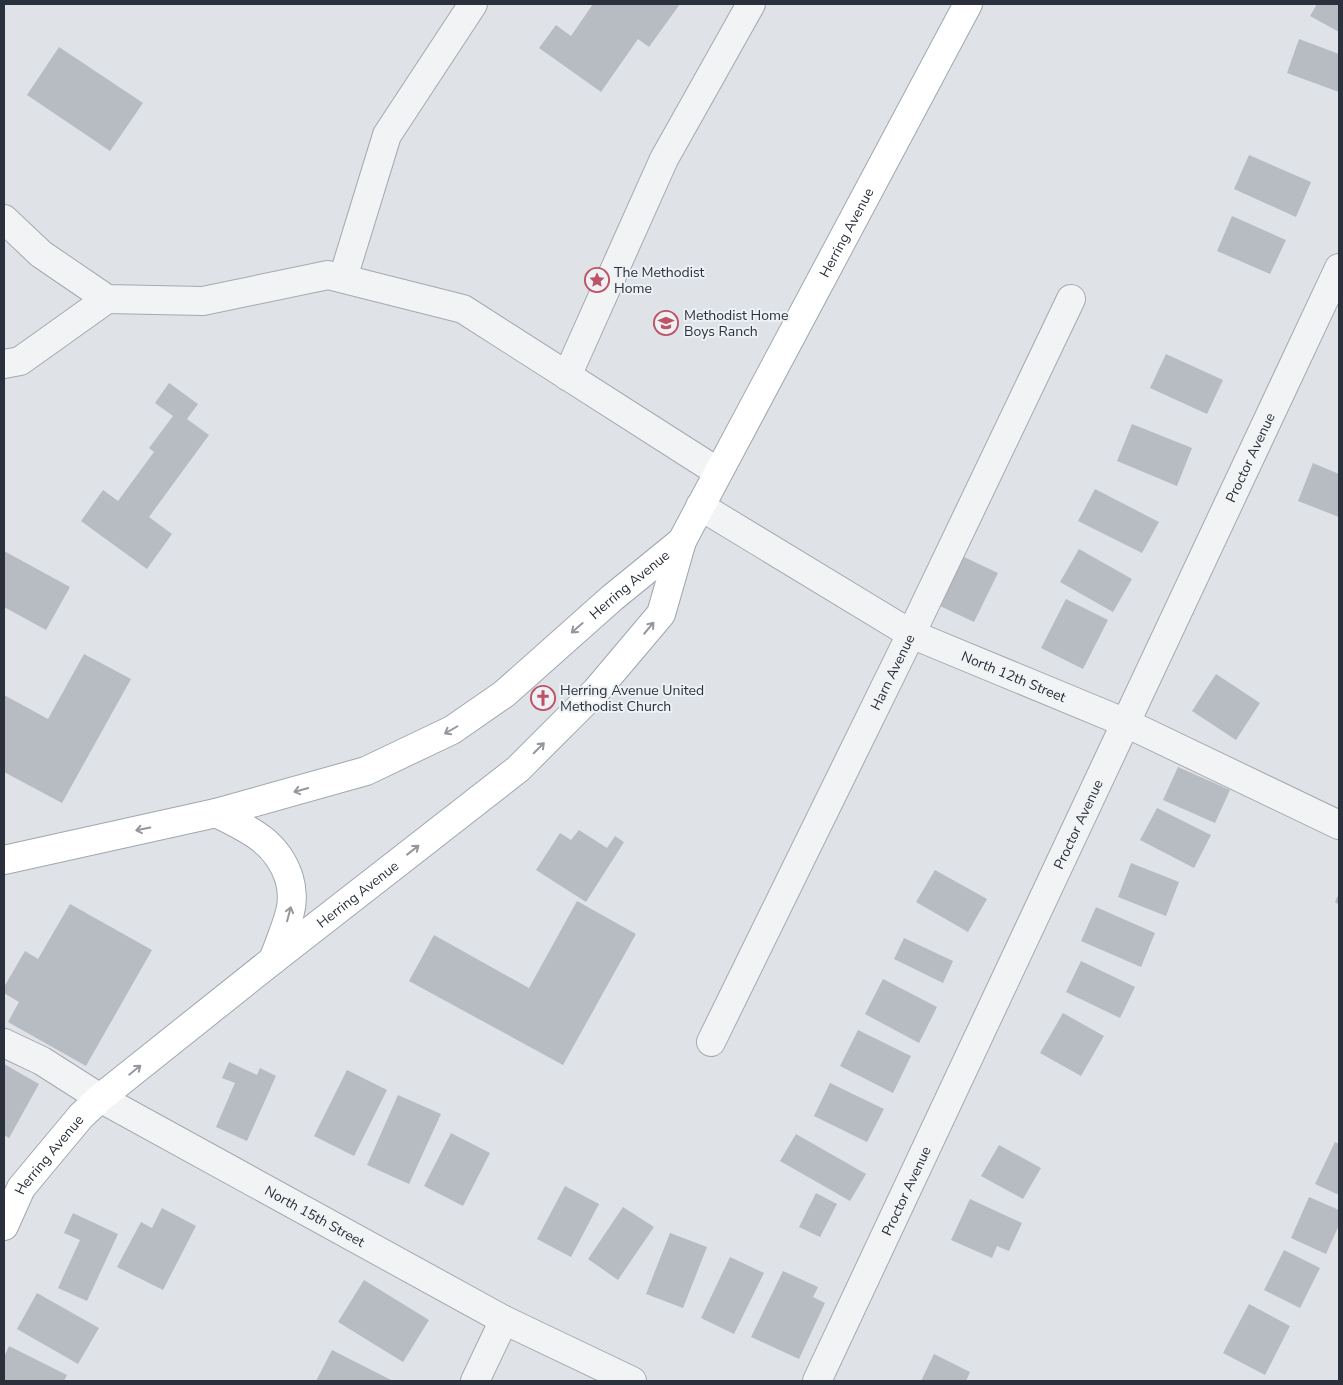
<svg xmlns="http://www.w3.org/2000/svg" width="1343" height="1385" viewBox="0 0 1343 1385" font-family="'Nunito Sans',sans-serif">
<rect width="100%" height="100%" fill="#dfe2e7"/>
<!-- building -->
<path fill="#b7bcc3" d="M593 4H680L649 47 638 39 601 92 539 48 556 25 571 36Z
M1317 4H1339V32L1310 16Z
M1299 39 1339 54V92L1287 73Z
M59 47 143 103 110 151 27 95Z
M1249 155 1311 182 1296 217 1234 189Z
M1232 216 1286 240 1270 274 1217 251Z
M1166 354 1223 380 1207 414 1150 388Z
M169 383 198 404 187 419 209 435 149 517 172 534 147 569 81 521 103 490 118 501 154 452 149 448 173 416 155 403Z
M1132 424 1192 448 1177 486 1117 461Z
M1313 463 1339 474V517L1298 501Z
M1095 489 1159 522 1142 553 1078 521Z
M1079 549 1132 579 1113 612 1060 582Z
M4 551 70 587 46 630 4 607Z
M964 557 998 573 974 622 940 606Z
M1066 599 1108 620 1083 669 1041 648Z
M84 654 131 679 62 803 4 772V695L48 719Z
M1216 674 1260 703 1236 740 1192 711Z
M1178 767 1230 790 1215 823 1163 800Z
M1157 808 1211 835 1194 868 1140 840Z
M579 830 607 848 615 836 624 842 586 902 536 870 560 833 571 840Z
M1131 863 1179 882 1166 916 1118 897Z
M935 870 987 899 968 932 916 902Z
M1339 893V905L1335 902Z
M577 901 636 934 563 1065 409 981 434 935 529 988Z
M70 904 152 950 86 1066 8 1022 19 1002 4 993V987L25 951 38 959Z
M1096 907 1155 933 1141 967 1081 941Z
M904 938 953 961 943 983 894 959Z
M1081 961 1135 987 1120 1018 1066 992Z
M883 979 937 1007 919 1043 865 1014Z
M1063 1013 1104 1036 1081 1076 1040 1053Z
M858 1030 911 1056 893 1093 840 1066Z
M229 1062 257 1075 260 1068 276 1076 247 1141 216 1127 235 1083 222 1078Z
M4 1064 39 1084 9 1138 4 1135Z
M347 1070 387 1090 354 1156 314 1136Z
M830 1083 884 1109 867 1142 814 1116Z
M398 1095 441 1114 409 1184 367 1165Z
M451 1133 490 1153 463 1206 424 1186Z
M796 1134 866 1174 850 1201 780 1161Z
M1335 1142 1339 1144V1195L1315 1184Z
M999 1145 1041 1168 1023 1199 981 1176Z
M565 1186 599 1204 571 1257 537 1239Z
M816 1193 837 1204 820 1237 799 1227Z
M1309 1197 1339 1210V1225L1326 1254 1291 1238Z
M970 1199 1022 1223 1009 1251 997 1246 992 1258 951 1240Z
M623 1207 654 1227 618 1280 588 1259Z
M162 1208 196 1226 163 1290 117 1267 141 1222 152 1228Z
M73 1213 118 1234 87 1301 58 1288 80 1240 64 1233Z
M670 1233 707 1247 683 1308 646 1294Z
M1284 1250 1320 1268 1300 1308 1264 1290Z
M730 1257 764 1273 734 1334 701 1318Z
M783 1271 818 1287 813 1297 825 1303 799 1359 751 1337Z
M364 1280 429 1320 403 1362 338 1322Z
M37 1293 99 1328 78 1364 17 1329Z
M1249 1304 1290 1326 1265 1375 1223 1353Z
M9 1346 67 1375 64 1381H4V1357Z
M332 1350 393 1381H316Z
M934 1354 970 1372 966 1381H921Z"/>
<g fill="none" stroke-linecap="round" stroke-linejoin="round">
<defs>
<g id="minor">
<path d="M4 219 41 254 107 299 203 301 328 275 463 309 718 472"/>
<path d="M343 278 387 135 473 4"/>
<path d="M4 364 20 361 107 299"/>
<path d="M567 376 664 159 751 4"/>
<path id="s1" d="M700 506 911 634 1126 723 1339 825"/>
<path id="s2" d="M711 1042 911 634 1071 299"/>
<path id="s3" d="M4 1043 42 1061 100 1098 504 1320 632 1381"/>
<path d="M475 1381 504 1320"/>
<path id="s4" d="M817 1381 1339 268"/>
</g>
<g id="major">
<path d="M216 813C248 829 277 841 289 878 292 888 293 902 290 912 286 928 279 944 273 960"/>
<path id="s5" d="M4 860 216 813 366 771 452 730 504 694 612 598 682 541"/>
<path id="s6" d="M4 1226 21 1188 81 1116 100 1098 273 960 518 769 596 691 661 614 682 541 968 4"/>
</g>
</defs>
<!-- minor casing -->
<use href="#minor" stroke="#a5a9b0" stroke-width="30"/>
<!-- major casing -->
<use href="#major" stroke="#a0a7b1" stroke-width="30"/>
<!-- minor -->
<use href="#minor" stroke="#f1f3f5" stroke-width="28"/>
<!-- major -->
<use href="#major" stroke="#fff" stroke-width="28"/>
</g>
<!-- one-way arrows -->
<defs><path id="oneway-shaft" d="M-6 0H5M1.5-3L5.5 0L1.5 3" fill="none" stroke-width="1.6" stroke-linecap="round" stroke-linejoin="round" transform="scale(1.25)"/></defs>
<g stroke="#94989e">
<use href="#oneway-shaft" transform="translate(577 628) rotate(139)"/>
<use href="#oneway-shaft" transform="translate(649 628) rotate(-50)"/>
<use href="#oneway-shaft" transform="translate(451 730) rotate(150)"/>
<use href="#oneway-shaft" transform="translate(539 748) rotate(-45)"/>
<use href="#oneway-shaft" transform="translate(301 790) rotate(164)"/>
<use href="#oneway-shaft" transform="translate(143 829) rotate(168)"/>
<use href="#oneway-shaft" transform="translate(413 850) rotate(-38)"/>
<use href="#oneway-shaft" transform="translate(289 914) rotate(-75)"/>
<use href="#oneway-shaft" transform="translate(135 1070) rotate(-39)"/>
</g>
<!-- icons -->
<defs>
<symbol id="sight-ring" viewBox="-11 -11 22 22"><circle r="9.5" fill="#eef1f4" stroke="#be5266" stroke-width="1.5"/><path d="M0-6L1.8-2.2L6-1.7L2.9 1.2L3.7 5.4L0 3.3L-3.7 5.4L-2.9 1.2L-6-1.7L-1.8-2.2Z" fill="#be5266"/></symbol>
<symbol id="school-ring" viewBox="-11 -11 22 22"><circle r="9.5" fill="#eef1f4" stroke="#be5266" stroke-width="1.5"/><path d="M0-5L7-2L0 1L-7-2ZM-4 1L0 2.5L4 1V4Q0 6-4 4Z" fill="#be5266"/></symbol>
<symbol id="church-ring" viewBox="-11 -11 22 22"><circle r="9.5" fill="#eef1f4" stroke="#be5266" stroke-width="1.5"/><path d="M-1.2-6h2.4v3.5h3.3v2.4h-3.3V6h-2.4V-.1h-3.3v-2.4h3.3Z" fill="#be5266"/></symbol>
</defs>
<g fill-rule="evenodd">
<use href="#sight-ring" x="583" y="266" width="28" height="28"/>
<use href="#school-ring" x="652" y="309" width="28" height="28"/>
<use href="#church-ring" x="529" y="684" width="28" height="28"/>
</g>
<g text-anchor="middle" stroke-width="4" stroke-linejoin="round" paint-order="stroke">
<!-- street labels -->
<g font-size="14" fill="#2a313c" stroke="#eef1f4">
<text dy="5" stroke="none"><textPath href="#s6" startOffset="1330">Herring Avenue</textPath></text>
<text dy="5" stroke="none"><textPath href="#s4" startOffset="1020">Proctor Avenue</textPath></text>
<text dy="5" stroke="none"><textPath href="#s5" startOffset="698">Herring Avenue</textPath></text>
<text dy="5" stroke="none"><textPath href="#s2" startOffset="412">Harn Avenue</textPath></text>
<text dy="5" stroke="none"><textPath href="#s1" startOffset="358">North 12th Street</textPath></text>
<text dy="5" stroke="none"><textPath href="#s4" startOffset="615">Proctor Avenue</textPath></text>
<text dy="5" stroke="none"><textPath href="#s6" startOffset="490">Herring Avenue</textPath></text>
<text dy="5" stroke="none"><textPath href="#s6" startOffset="85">Herring Avenue</textPath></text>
<text dy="5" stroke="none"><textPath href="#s4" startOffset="210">Proctor Avenue</textPath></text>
<text dy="5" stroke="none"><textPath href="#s3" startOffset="356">North 15th Street</textPath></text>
</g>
<!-- poi labels -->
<g font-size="14" fill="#2a313c" stroke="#eef1f4" text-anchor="start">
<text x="614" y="277">The Methodist<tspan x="614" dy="16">Home</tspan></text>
<text x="684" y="320">Methodist Home<tspan x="684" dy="16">Boys Ranch</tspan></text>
<text x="560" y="695">Herring Avenue United<tspan x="560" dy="16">Methodist Church</tspan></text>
</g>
</g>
<!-- border -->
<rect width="1343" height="1385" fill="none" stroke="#2a313c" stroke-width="10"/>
</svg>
